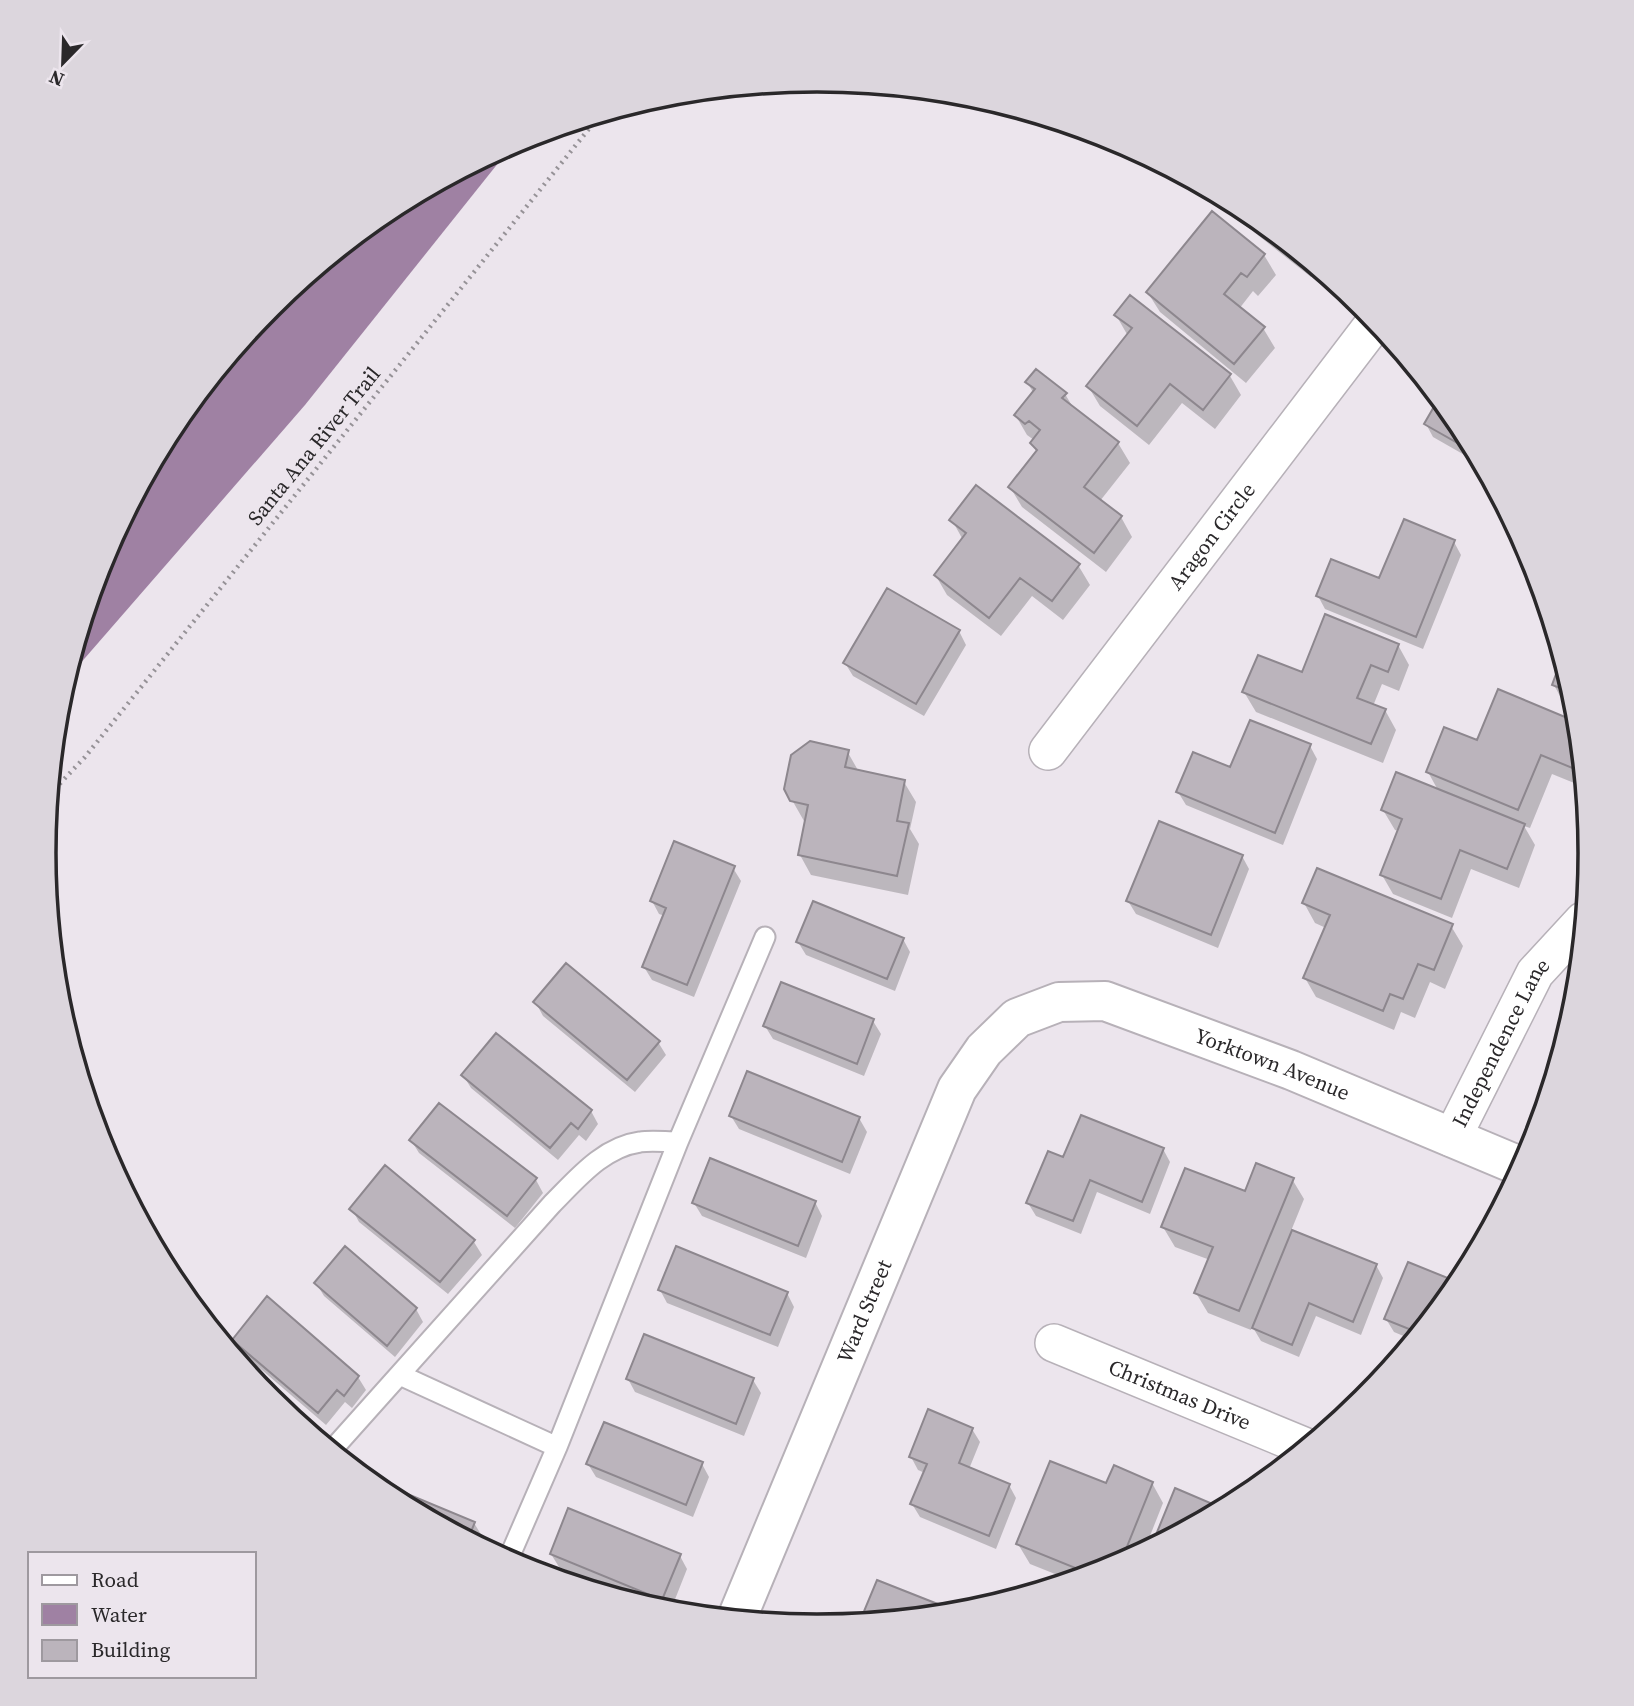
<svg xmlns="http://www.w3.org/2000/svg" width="1634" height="1706" viewBox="0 0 1634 1706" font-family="'Source Serif 4',serif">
<rect width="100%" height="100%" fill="#ece5ed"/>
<!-- water -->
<path fill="#9f81a3" d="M515 142 305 405 65 681 103 557 174 423 271 306 388 210Z"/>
<!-- shadow -->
<path fill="#0003" d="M1210 190 1247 210 1318 269 1311 277 1217 203Z
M1213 213 1264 255 1276 275 1258 296 1253 291 1239 309 1263 328 1275 348 1246 383 1160 312 1148 293Z
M1130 297 1230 376 1241 395 1215 429 1182 403 1149 445 1100 406 1088 386 1128 336 1116 315Z
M1027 382 1065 394 1074 409 1118 443 1130 463 1100 501 1121 517 1132 537 1106 572 1022 507 1010 487 1037 453 1032 443 1034 440 1027 435 1016 416 1034 394Z
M1440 399 1460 424 1482 465 1433 437 1426 424Z
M952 520 1078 565 1090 585 1063 620 1032 596 1001 636 947 595 936 576 963 540Z
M1454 542 1461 555 1423 649 1325 609 1318 596 1380 581Z
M959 631 966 645 924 716 853 676 845 663Z
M1398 645 1409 665 1399 691 1382 684 1373 706 1385 710 1396 730 1383 763 1256 712 1244 692Z
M1563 661 1576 704 1561 698 1554 685Z
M1499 692 1578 724 1584 787 1552 774 1530 828 1524 826 1535 845 1519 888 1471 869 1452 918 1393 894 1382 875 1399 831 1395 830 1383 810 1439 792 1428 772 1478 743Z
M1310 746 1317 759 1283 845 1186 805 1178 792 1231 769Z
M847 751 859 772 904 782 916 802 910 829 919 844 908 895 811 875 800 855 807 822 804 821 792 800Z
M1242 856 1249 869 1218 948 1136 914 1128 901Z
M733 868 741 881 694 997 652 980 644 967 665 916 659 914 652 901Z
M1304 903 1451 926 1463 946 1445 989 1430 982 1415 1018 1401 1012 1394 1030 1316 997 1305 978 1326 928 1315 923Z
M903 939 910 952 895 991 806 955 798 942Z
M536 1003 658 1042 666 1055 635 1092 543 1016Z
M873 1021 881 1034 864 1076 773 1039 765 1026Z
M463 1075 591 1111 598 1124 586 1141 579 1135 558 1160 471 1088Z
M731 1116 859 1118 867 1132 850 1174 739 1129Z
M411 1140 536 1180 543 1193 515 1228 419 1153Z
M1163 1149 1170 1162 1150 1214 1097 1192 1081 1234 1036 1216 1028 1203 1064 1160Z
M385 1167 474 1242 482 1255 448 1294 359 1222 352 1209Z
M1292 1179 1304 1199 1291 1231 1376 1265 1383 1278 1361 1335 1316 1316 1299 1357 1261 1341 1252 1326 1251 1330 1208 1313 1196 1293 1210 1260 1175 1247 1163 1227 1246 1194Z
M815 1202 822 1216 806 1258 702 1216 694 1203Z
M316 1283 416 1309 423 1322 395 1357 324 1296Z
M1459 1284 1413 1340 1394 1332 1386 1319Z
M660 1290 787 1293 794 1307 778 1347 667 1303Z
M234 1340 358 1377 366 1390 352 1408 345 1402 326 1425 242 1353Z
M628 1379 753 1380 761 1393 744 1436 635 1392Z
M972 1429 980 1442 969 1469 1009 1485 1016 1498 996 1549 920 1517 912 1504 925 1473 918 1470 911 1457Z
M588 1464H702L709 1477 693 1517 596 1477Z
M370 1480 474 1523 482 1536 478 1545 387 1496Z
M1152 1483 1163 1503 1144 1551 1113 1568 1070 1580 1030 1564 1018 1544 1107 1485Z
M551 1554 680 1556 687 1569 670 1612 559 1567Z"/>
<!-- building -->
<path fill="#bbb4bc" stroke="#8d878e" stroke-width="2" d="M1221 196 1247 210 1302 255 1299 258Z
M1212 211 1265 254 1247 277 1241 273 1224 294 1265 327 1234 364 1146 292Z
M1130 295 1231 374 1203 410 1170 384 1137 426 1086 386 1132 328 1114 315Z
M1036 369 1067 393 1062 398 1119 442 1084 487 1122 516 1094 553 1008 487 1037 450 1030 443 1040 430 1029 421 1025 424 1014 415 1035 389 1025 382Z
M1439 398 1460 424 1477 454 1424 424Z
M976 485 1080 564 1052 601 1020 578 989 618 934 575 966 533 949 520Z
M1404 519 1455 540 1416 637 1316 596 1331 559 1379 578Z
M887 588 960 630 916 704 843 663Z
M1325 614 1399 644 1388 672 1371 665 1357 698 1386 709 1371 744 1242 692 1258 655 1302 672Z
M1562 658 1573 693 1552 685Z
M1498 689 1577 722 1582 772 1541 755 1518 810 1426 772 1444 727 1477 740Z
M1250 720 1311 744 1275 833 1176 792 1193 752 1230 767Z
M810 741 849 750 845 767 905 780 897 821 909 823 897 876 798 855 808 805 790 801 784 789 791 755Z
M1396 772 1525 824 1507 869 1460 850 1441 899 1380 875 1402 819 1381 810Z
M1159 821 1243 855 1211 935 1126 901Z
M674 841 735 866 687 985 642 967 666 908 650 901Z
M1317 868 1453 924 1434 970 1418 964 1403 999 1390 994 1383 1011 1303 978 1330 915 1302 903Z
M813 901 904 938 887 979 796 942Z
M566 963 660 1041 627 1080 533 1002Z
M781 982 874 1019 857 1064 763 1026Z
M496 1033 592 1110 578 1129 571 1123 550 1148 461 1075Z
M747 1071 860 1117 842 1162 729 1116Z
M439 1103 537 1178 507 1216 409 1140Z
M1081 1115 1164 1148 1142 1202 1090 1180 1073 1221 1026 1203 1048 1151 1063 1157Z
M710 1158 816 1201 798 1246 692 1203Z
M1256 1163 1294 1178 1239 1311 1194 1293 1213 1247 1161 1227 1185 1168 1245 1191Z
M385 1165 475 1240 440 1282 349 1209Z
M1292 1230 1377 1264 1353 1322 1309 1303 1292 1345 1252 1328Z
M345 1246 417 1308 387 1346 314 1283Z
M676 1246 788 1292 770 1335 658 1290Z
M1408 1262 1460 1283 1419 1333 1384 1319Z
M267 1296 359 1376 344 1396 337 1390 318 1413 232 1340Z
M644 1334 754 1378 736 1424 626 1379Z
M928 1409 973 1428 959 1463 1010 1484 989 1536 910 1504 927 1464 909 1457Z
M604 1422 703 1462 686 1505 586 1464Z
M1050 1461 1106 1483 1114 1465 1153 1482 1120 1564 1090 1574 1016 1544Z
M369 1478 475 1522 468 1539 387 1496 368 1480Z
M1175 1488 1215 1505 1211 1515 1151 1547Z
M568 1508 681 1554 662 1600 550 1554Z
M877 1580 958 1612 841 1624 845 1615 860 1621Z"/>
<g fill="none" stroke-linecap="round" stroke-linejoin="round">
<defs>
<path id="service" d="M400 1375 557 1447
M332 1450 552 1204C577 1179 603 1147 640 1142 652 1140 665 1142 678 1142
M508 1560 557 1447 678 1142 765 937"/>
<g id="minor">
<path id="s1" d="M1048 751 1376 321"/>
<path id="s2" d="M1452 1138 1535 973 1583 921"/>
<path id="s3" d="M1054 1343 1306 1447"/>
</g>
<g id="tertiary">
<path id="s4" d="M737 1618 957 1089 984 1050 1017 1018 1059 1002 1105 1001 1291 1070 1522 1167"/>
</g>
</defs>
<!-- service casing -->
<use href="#service" stroke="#b7b1b8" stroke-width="23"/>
<!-- minor casing -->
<use href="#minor" stroke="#b7b1b8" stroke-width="40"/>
<!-- tertiary casing -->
<use href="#tertiary" stroke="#b7b1b8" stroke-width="42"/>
<!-- path -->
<path stroke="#969297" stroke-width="4.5" stroke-dasharray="2 5" stroke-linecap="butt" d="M50 794 85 757 600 115"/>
<!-- service -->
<use href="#service" stroke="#fff" stroke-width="19"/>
<!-- minor -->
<use href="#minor" stroke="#fff" stroke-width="37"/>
<!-- tertiary -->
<use href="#tertiary" stroke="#fff" stroke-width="38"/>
</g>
<g text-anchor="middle" stroke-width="6" stroke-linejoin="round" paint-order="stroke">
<!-- street labels -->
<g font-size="21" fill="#2a282a" stroke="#ece5ed">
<text transform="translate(314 446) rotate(-51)" y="7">Santa Ana River Trail</text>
<text dy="7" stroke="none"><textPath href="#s1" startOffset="270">Aragon Circle</textPath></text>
<text dy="7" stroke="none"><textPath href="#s2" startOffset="107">Independence Lane</textPath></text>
<text dy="7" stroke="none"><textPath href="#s4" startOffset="936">Yorktown Avenue</textPath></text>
<text dy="7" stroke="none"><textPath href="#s4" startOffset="332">Ward Street</textPath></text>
<text dy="7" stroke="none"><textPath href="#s3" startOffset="136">Christmas Drive</textPath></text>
</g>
</g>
<!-- crop -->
<path d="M0 0H1634V1706H0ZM56 853a761 761 0 1 1 1522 0a761 761 0 1 1-1522 0Z" fill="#dcd6dd" fill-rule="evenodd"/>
<path fill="none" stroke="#2a282a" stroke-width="3.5" d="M56 853a761 761 0 1 1 1522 0a761 761 0 1 1-1522 0Z"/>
<!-- legend -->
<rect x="28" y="1552" width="228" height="126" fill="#ece5ed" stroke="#9e999f" stroke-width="2"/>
<rect x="42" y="1575" width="35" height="10" fill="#ffffff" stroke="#9e999f" stroke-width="2"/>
<text x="91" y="1587" font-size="21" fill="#2a282a">Road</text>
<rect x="42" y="1604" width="35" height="21" fill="#9f81a3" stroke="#9e999f" stroke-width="2"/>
<text x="91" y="1622" font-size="21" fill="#2a282a">Water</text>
<rect x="42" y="1640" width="35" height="21" fill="#bbb4bc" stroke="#9e999f" stroke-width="2"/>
<text x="91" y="1657" font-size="21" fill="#2a282a">Building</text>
<!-- north arrow -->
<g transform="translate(63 63) rotate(203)" stroke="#ece5ed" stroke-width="5" paint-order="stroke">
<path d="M0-5L12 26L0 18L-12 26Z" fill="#2a282a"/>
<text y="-10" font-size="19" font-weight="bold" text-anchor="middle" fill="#2a282a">N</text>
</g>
</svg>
